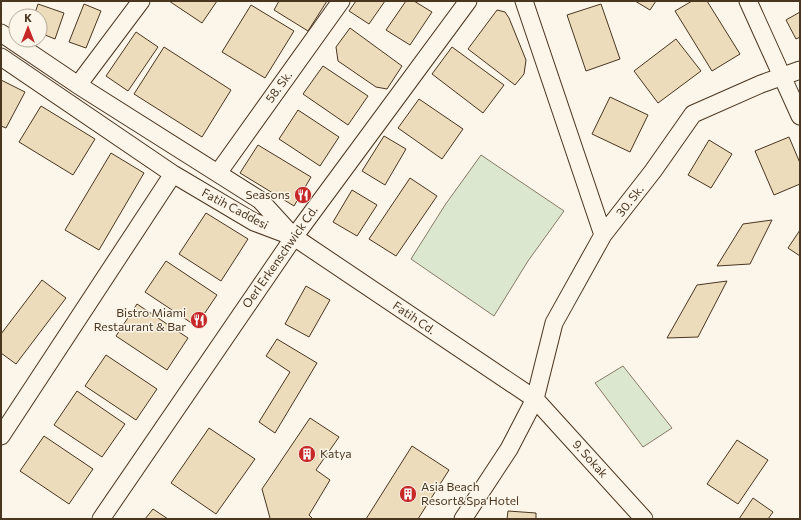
<svg xmlns="http://www.w3.org/2000/svg" width="801" height="520" viewBox="0 0 801 520" font-family="Commissioner,sans-serif">
<rect width="100%" height="100%" fill="#fbf6e9"/>
<!-- pitch -->
<path fill="#dce7d0" stroke="#887966" d="M481 155 564 211 528 261 494 316 411 259 445 205Z
M623 366 672 428 643 447 595 383Z"/>
<!-- building -->
<path fill="#ecdcbc" stroke="#4a3520" d="M169 1H217L202 23Z
M279 1H327L308 31 274 10Z
M356 1H385L369 24 349 11Z
M406 1H414L432 12 410 45 386 30Z
M635 1H656L650 10Z
M692 1H707L740 54 712 71 675 11Z
M38 4 64 13 55 39 40 33V16H34Z
M84 4 101 11 86 48 69 42Z
M601 4 620 59 586 71 567 15Z
M251 5 294 31 265 78 222 52Z
M497 10 505 12 509 18 526 60 524 74 515 85 468 49Z
M800 12V37L796 39 786 20Z
M350 28 402 66 387 89 376 87 338 61 336 47Z
M136 32 158 47 128 91 106 76Z
M676 39 701 71 658 103 634 71Z
M164 47 231 90 202 137 134 94Z
M452 47 504 85 483 113 432 74Z
M323 66 368 96 348 125 303 94Z
M1 80 25 92 6 128 1 126Z
M610 97 648 115 630 152 592 134Z
M419 99 463 129 442 159 398 128Z
M41 106 95 139 73 175 19 142Z
M298 110 339 137 320 166 279 139Z
M384 136 406 149 385 185 362 171Z
M789 137 800 163V184L774 195 755 151Z
M709 140 732 154 711 188 688 175Z
M258 145 311 177 294 206 240 173Z
M111 153 144 173 99 250 65 230Z
M410 178 437 196 396 256 369 239Z
M352 190 377 205 357 236 333 222Z
M206 213 248 239 221 281 179 254Z
M772 220 750 264 717 266 743 224Z
M800 230V256L788 248Z
M166 261 217 295 196 326 145 292Z
M42 280 66 298 16 364 1 353V334Z
M727 281 698 337 667 338 697 285Z
M306 286 330 300 309 337 285 324Z
M137 304 188 338 167 370 116 336Z
M277 339 317 363 275 433 259 422 290 372 266 356Z
M106 355 157 389 136 420 85 386Z
M77 391 125 424 102 457 54 425Z
M310 418 339 437 316 470 330 480 309 515 313 519H269L270 518 262 489Z
M209 428 255 459 216 514 171 483Z
M44 436 93 469 69 504 20 471Z
M737 440 768 460 738 504 707 484Z
M412 446 449 470 418 519H366Z
M753 498 773 512 768 519H739Z
M153 509 168 519H145Z
M508 511 536 513V519H507Z"/>
<g fill="none" stroke-linecap="round" stroke-linejoin="round">
<defs>
<path id="minor" d="M524 1 603 235
M748 1 800 116
M1 33 78 85 260 200 291 234
M1 57 173 174 254 222 294 237 535 399 644 519
M78 85 141 1
M218 173 341 1
M1 436 173 174
M101 519 294 237 468 1
M463 519 509 449 535 399 554 323 603 235 653 171 693 114 761 84 800 70"/>
</defs>
<!-- minor casing -->
<use href="#minor" stroke="#4a3520" stroke-width="19"/>
<!-- minor -->
<use href="#minor" stroke="#fbf6e9" stroke-width="17"/>
</g>
<!-- icons -->
<defs>
<symbol id="restaurant-disc" viewBox="-11 -11 22 22"><circle r="9.5" fill="#c62828" stroke="#fbf6e9"/><path d="M-5-6h1v4h1v-4h1v4h1v-4h1v5L-1.5 .5V6h-2V.5L-5-1ZM5-6V6H3V1.5H1.5Q1.5-4 5-6Z" fill="#fff"/></symbol>
<symbol id="building-disc" viewBox="-11 -11 22 22"><circle r="9.5" fill="#c62828" stroke="#fbf6e9"/><path d="M-4-6H4V6H1V3H-1V6H-4ZM-2.5-4.3h1.7v1.8h-1.7ZM.8-4.3h1.7v1.8H.8ZM-2.5-1h1.7V.8h-1.7ZM.8-1h1.7V.8H.8Z" fill="#fff"/></symbol>
</defs>
<g fill-rule="evenodd">
<use href="#restaurant-disc" x="293" y="185" width="20" height="20"/>
<use href="#restaurant-disc" x="189" y="310" width="20" height="20"/>
<use href="#building-disc" x="297" y="444" width="20" height="20"/>
<use href="#building-disc" x="398" y="484" width="20" height="20"/>
</g>
<g text-anchor="middle" stroke-width="3" stroke-linejoin="round" paint-order="stroke">
<!-- street labels -->
<g font-size="12" fill="#4a3520" stroke="#fbf6e9">
<text transform="translate(279 87) rotate(-54)" y="4">58. Sk.</text>
<text transform="translate(630 201) rotate(-52)" y="4">30. Sk.</text>
<text transform="translate(235 209) rotate(28)" y="4">Fatih Caddesi</text>
<text transform="translate(280 257) rotate(-55)" y="4">Oerl Erkenschwick Cd.</text>
<text transform="translate(414 318) rotate(34)" y="4">Fatih Cd.</text>
<text transform="translate(590 459) rotate(48)" y="4">9. Sokak</text>
</g>
<!-- poi labels -->
<g font-size="12" fill="#4a3520" stroke="#fbf6e9" text-anchor="end">
<text x="290" y="199">Seasons</text>
<text x="186" y="317">Bistro Miami<tspan x="186" dy="14">Restaurant &amp; Bar</tspan></text>
<text x="320" y="458" text-anchor="start">Katya</text>
<text x="421" y="491" text-anchor="start">Asia Beach<tspan x="421" dy="14">Resort&amp;Spa Hotel</tspan></text>
</g>
</g>
<!-- border -->
<rect width="801" height="520" fill="none" stroke="#4a3520" stroke-width="4"/>
<!-- north arrow -->
<g transform="translate(28 28)"><circle r="19" fill="#fbf6e9" stroke="#b4a999"/>
<path d="M0-3L7 15L0 10L-7 15Z" fill="#c62828"/>
<text y="-6" font-size="11" font-weight="bold" text-anchor="middle" fill="#4a3520">K</text>
</g>
</svg>
